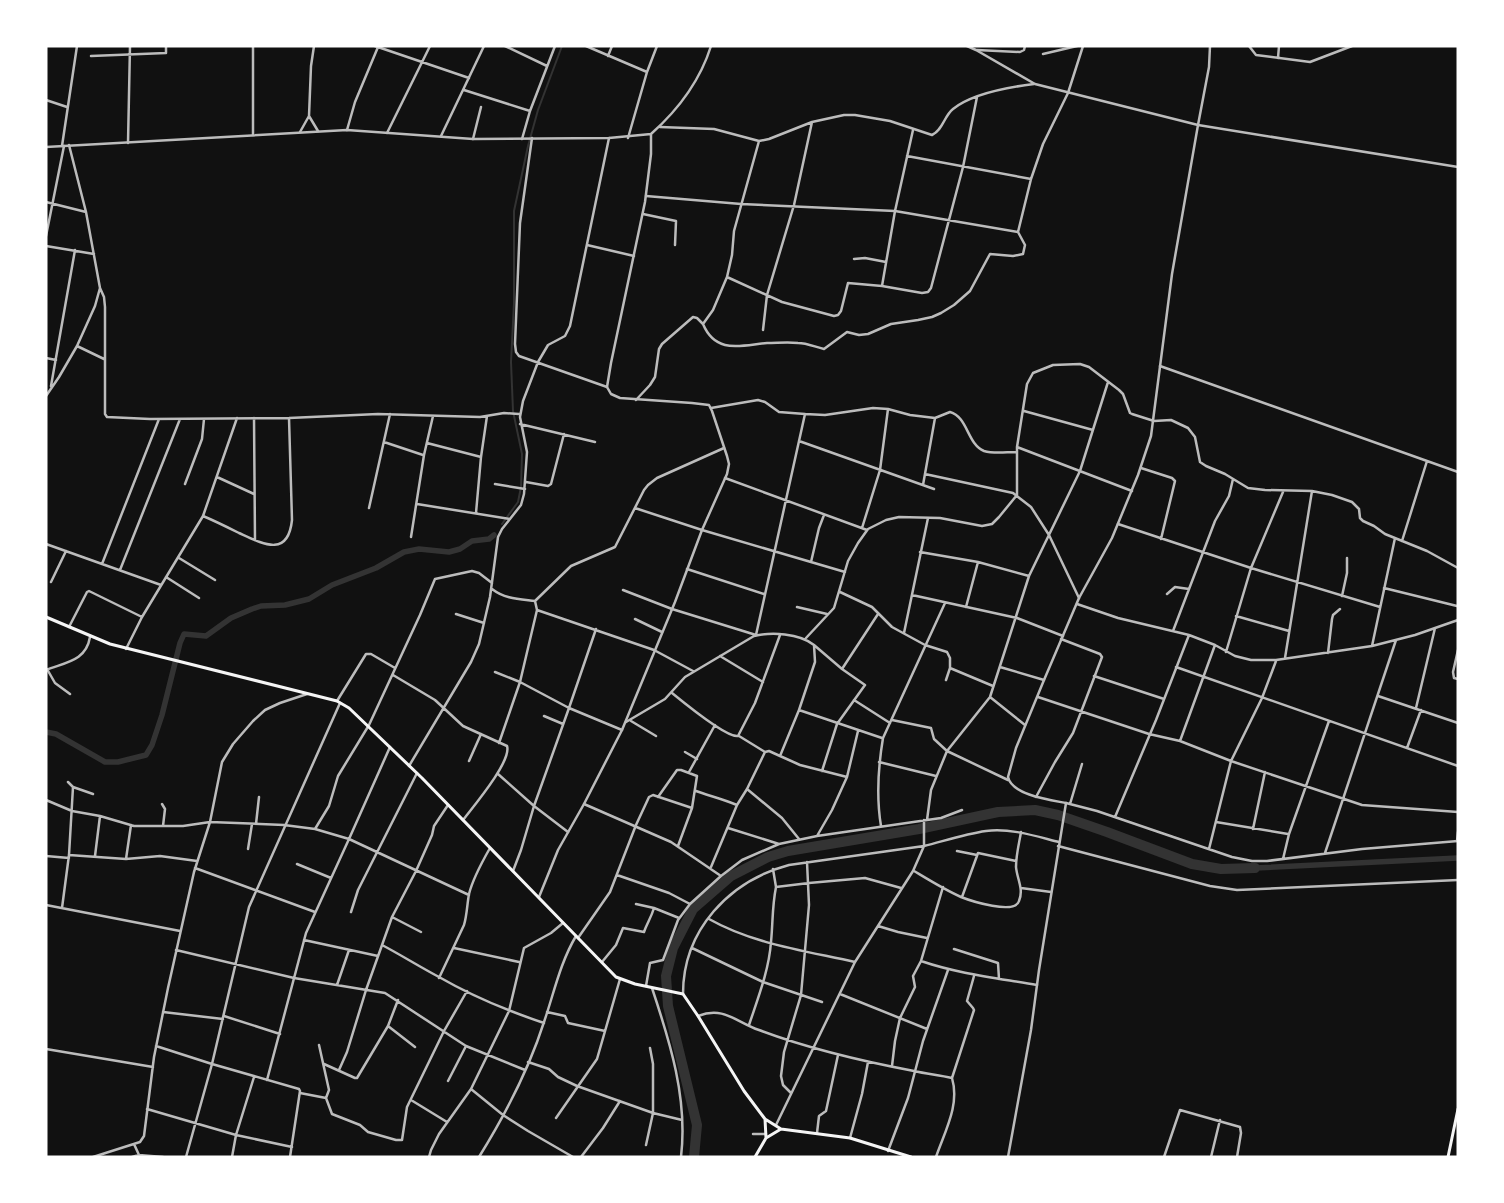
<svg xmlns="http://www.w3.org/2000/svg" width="1504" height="1203" viewBox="0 0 1504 1203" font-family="'Exo 2',sans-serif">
<rect width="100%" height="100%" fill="#111"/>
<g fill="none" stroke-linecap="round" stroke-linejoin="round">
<!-- stream -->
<path stroke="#333" stroke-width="2" d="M528 146 538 110 562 46
M502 524 518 502 521 487 522 454 513 411 511 362 514 303V211L528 146"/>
<!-- canal -->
<path stroke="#333" stroke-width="5.5" d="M46 732 56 734 105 762H118L146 755 152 745 162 715 180 643 184 634 206 636 231 618 252 609 261 606 285 605 309 599 332 585 376 568 404 552 419 549 449 552 460 549 472 541 489 539 494 535
M1255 868 1458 858"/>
<!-- river -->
<path stroke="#333" stroke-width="10" d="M694 1157 697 1125 668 1006 666 976 673 948 693 909 731 876 768 857 788 851 919 829 998 812 1035 810 1058 815 1107 832 1192 864 1221 869 1255 868"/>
<!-- minor -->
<path stroke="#bcbcbc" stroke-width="2.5" d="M253 46V135
M375 46 469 78
M505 46 547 66
M586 46 647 72
M1210 46 1209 67 1198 125 1458 167
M1249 46 1256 55 1310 62 1352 46
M977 50 1020 52 1024 50 1025 46
M1043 54 1077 46
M91 56 166 53V46
M608 56 612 46
M1278 58 1279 46
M464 90 530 111
M46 100 67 107
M309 116 318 131
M660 127 714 129 759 141 769 139 812 122 844 115H855L890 121 932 135C943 130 944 116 953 109 973 93 1010 87 1034 84
M347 130 355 102 378 47
M300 132 309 116 311 66 314 46
M387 133 430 46
M441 136 484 46
M532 138 520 223 515 344 516 352 519 356 607 387
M628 138 647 72 657 46
M473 139 481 107
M522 139 530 111 555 46
M128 143 130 46
M62 146 77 46
M907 156 1031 179
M646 196 741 204 895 211 1018 232 1031 179 1043 144 1068 93 1083 46
M46 202 86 212
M643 214 676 221 675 245
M46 236 64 146
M587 245 634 256
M46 246 94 254
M854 259 865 258 886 262
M727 277 782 302 834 316 838 315 841 311 848 283 882 286 922 293 928 292 931 288 963 167 977 97
M882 286 895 211 913 130
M100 288 104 297 105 307V414L107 417 150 419 289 418 378 414 480 417 504 413 519 414
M703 324C716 355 742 345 767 343 777 343 788 342 798 343 807 343 815 347 824 349L847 332 859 335 868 334 891 324 918 320 932 317 941 313 954 305 970 291 990 254 1013 256 1023 254 1025 245 1018 232
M763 330 767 295 794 205 812 122
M77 346 104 359
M46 358 56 360
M1160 366 1458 472
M51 386 75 250
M46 396 59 377 77 346 95 306 100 288 86 212 69 145
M636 400 650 385 655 377 659 349 662 344 693 317 697 318 703 324 713 310 727 277 732 255 734 231 759 141
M711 408 758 400 765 402 779 412 805 414 825 415 873 408 888 409 910 415 935 418 950 412C968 417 967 444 984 451 994 454 1006 452 1016 452
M1024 411 1093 430
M254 418 255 540
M520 424 595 442
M799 441 934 489
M384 442 423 455
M427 443 481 457
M1017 447 1132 491
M1141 468 1172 478 1175 481 1161 539
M925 474 1013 493 1031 507 1049 535 1079 598
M217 477 254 494
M725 478 867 530
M526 482 548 486 551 484 564 434
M185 484 202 439 204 419
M495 484 525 489
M923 485 935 418
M417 504 510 519
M369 508 390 414
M635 508 702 530 845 572
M476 513 481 457 487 416
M203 516 237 418
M1118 524 1251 568 1380 607
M862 528 880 470 888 409
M411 537 424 455 433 416
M1402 541 1427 461
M46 544 161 585
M920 552 978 562 1029 576
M179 558 215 580
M811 562 819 528 824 515
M102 564 159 419
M687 569 764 594
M120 570 180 419
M166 577 199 598
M51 582 66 551
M1384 588 1457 606
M492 589C505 599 518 599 535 601L537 610 654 650 693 671
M623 590 672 609 756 635 805 414
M840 592 872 607 892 627 925 645 947 652 950 658V668L993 686
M1167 594 1175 587 1189 589
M912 595 1017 618 1063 636
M1342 596 1347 573V558
M535 601 571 566 615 547 644 490 648 485 657 478 724 448
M1077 604 1118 618 1189 635 1215 645 1235 656 1251 660H1276L1372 646 1415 635 1458 620
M797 607 827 614
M966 607 978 562
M456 614 484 623
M1236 616 1289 631
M635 619 662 632
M69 627 87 592 89 591 142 617
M1173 631 1215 521 1229 496 1233 479
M904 633 928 518
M806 638 834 608 848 561 858 543 868 529 886 520 899 517 940 518 982 526 992 524 999 517 1017 495V447L1027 384 1033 373 1053 365 1080 364 1089 367 1119 390 1123 394 1130 413 1132 414 1154 421 1171 420 1188 428 1195 437 1200 462 1206 466 1225 474 1248 488 1265 490 1312 491 1332 495 1352 502 1359 509 1360 518 1363 521 1374 526 1385 534 1427 551 1458 568
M814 645 842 669 865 685 837 724 822 771
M1372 646 1395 538
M126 649 142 617 203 516C215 521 227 527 239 533 263 544 288 558 292 520L289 418
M1458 650 1453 672 1454 678 1458 679
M1226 652 1251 568 1283 492
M1328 653 1332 619 1333 615 1340 609
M720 656 763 682
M1285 658 1312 491
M1000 667 1044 680
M1176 667 1458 766
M47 669 55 683 70 694
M842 669 878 614
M46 670C66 662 86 661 90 637
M495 672 520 682 569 708 622 730
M393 675 435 700 463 726 507 746C512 761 473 807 463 820
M1094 676 1164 699
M946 680 950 668
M672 693C683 702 727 738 738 736L755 703 780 635
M1378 696 1458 723
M990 697 1025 725
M1038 697 1149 734 1180 741 1231 761 1362 805 1458 812
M854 700 890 723
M337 701 366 654H371L395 668
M1416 708 1435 628
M799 710 882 738
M544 716 563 724
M892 720 931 728 934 739 947 751 1008 780
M631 721 656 736
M626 722 665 699 685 677 754 636C771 632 799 633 814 645L815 662 799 710 780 756 769 751 765 752 747 789 737 805 711 867
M739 736 765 752
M1180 741 1215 645
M499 743 520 682 537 610
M1407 748 1421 710
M685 752 697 759
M780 756 800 765 847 777
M469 761 481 734
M879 762 936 776
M409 766 471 662 479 644 490 597 498 537 502 529 521 505 524 494 527 452 520 417 523 401 538 362 548 345 565 336 570 326 609 138
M689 772 715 725
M498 774 534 806 568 832
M73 787 93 794
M747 789 782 818 799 839
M696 791C710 796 723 799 737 805
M658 797 677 770H681L697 776 692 808 678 846
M1036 797 1055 762 1073 733 1102 657 1100 654 1061 639
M46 800 72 811 100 816 134 826H183L210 822 284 825 315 829 349 839 469 895
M1066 803 1097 811 1232 857 1252 861H1267L1362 849 1458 841
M162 804 165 809 163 826
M584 804 671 842 721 876 742 860 779 844 817 836 941 818 962 810
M1070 804 1082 764
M1115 817 1156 720 1189 635
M927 820 931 790 947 751 990 697 1029 576 1080 471 1108 382
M1216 822 1288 834
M256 824 259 797
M881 826C876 796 878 768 883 738L945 603
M728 828 779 844
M315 829 329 806 338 776 369 725 420 615 435 579 472 571 479 573 492 583
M1253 829 1265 772
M817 836 832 810 847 777 858 731
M1457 841 1458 832
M1058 846 1210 886 1237 890 1458 880
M248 849 252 824
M1209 849 1231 761 1262 698 1276 661
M957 851 977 855
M1325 853 1396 640
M69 855 126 859 160 856 197 861
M46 856 69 858
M95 856 100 816
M126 859 131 825
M1283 859 1289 834 1329 721
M297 864 331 878
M195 868 315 912
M773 869 776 887
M513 871 521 850 534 806 569 708 596 629
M914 871C929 880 945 890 961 897 971 901 1015 915 1019 901 1024 889 1017 879 1016 867 1016 855 1019 844 1021 832
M617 875 669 893 690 904 678 920 663 960 650 963 646 986
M1021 888 1051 892
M962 897 978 853 1016 861
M636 904 654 908
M690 904 721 876
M46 905 180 931
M62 908 69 855 73 787 68 782
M351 912 358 890 417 773
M392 917 421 932
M709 919C753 944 806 951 855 962
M878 926 898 932 927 938
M578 938 610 892 636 825 649 797 653 795 692 808
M304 940 378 956
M382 945C401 955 420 967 439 977 472 996 508 1011 544 1023
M454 948 519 962
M692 948 763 982 822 1002
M954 949 998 963 999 979
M176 950 294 978 385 993 466 1046 525 1070
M921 961C959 974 997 978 1037 985
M602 962 616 945 623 928 644 932C647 923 651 918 654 908L679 918
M439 978 464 925C467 915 467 905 469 894 473 878 482 862 490 848
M337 985 349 950
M652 988C670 1042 688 1099 681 1157
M683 994C683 930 729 881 789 865L924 846V820
M840 994 927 1029
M163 1012 223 1019
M547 1012 565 1016 568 1023 605 1031
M224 1016 280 1034
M698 1016C724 1006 736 1022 759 1030 809 1049 861 1061 914 1071 927 1074 939 1075 952 1078 960 1105 945 1131 936 1157
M749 1025C758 998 769 970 771 942 773 922 772 907 776 887L809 883 865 878 901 888
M388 1026 415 1047
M319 1045 329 1090 326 1098
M156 1046 212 1064 299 1089 300 1091 290 1157
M46 1049 153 1067
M528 1062 549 1069 558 1077 577 1086 653 1113 682 1120
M324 1064 355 1078H357L388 1026 398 1000
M892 1066 895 1041 900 1018 915 987 913 976 921 961 943 887
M339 1070 347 1052 366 990 392 917 416 871 432 835 434 826 448 805
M952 1078 974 1010 973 1008 967 1001 974 976
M267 1080 306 933 349 839 390 747
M448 1081 466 1046
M471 1089 509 1011 524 948 551 933 563 923
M300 1093 326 1098 332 1114 360 1125 368 1132 396 1140H402L407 1107 444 1031 467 991
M791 1093 783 1085 781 1076 784 1052 801 995 809 905 807 862
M411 1100 447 1122
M147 1109 236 1135 292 1147
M556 1118 597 1059 620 979
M776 1125 855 962 913 871 924 846C944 841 965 834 986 831 1011 828 1035 836 1059 842
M817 1133 819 1116 826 1111 838 1055
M753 1134H766
M850 1138 862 1094 868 1062
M134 1144 139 1155
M646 1145 653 1113V1064L650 1048
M888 1151 908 1098 923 1041 948 970
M93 1157 140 1142 144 1136 154 1057 168 988 194 872 210 822 222 762 233 744 253 721 265 710 280 703 307 694
M132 1157 139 1155 163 1157
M186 1157 212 1064 249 907 340 703
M232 1157 236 1135 254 1077
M429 1157 431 1150 439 1134 471 1089 503 1115 528 1131 573 1157
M479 1157C505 1115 529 1069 544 1022 554 993 560 963 576 936
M581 1157 603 1128 620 1101
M1164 1157 1180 1110 1240 1127 1241 1133 1237 1157
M1211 1157 1220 1120"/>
<!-- tertiary -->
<path stroke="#bcbcbc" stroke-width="2.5" d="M967 46 976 50 1035 84 1198 125 1172 274 1151 436 1138 475 1112 538 1079 598 1044 680 1016 748 1008 777C1012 795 1050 800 1066 803L1039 970 1031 1030 1008 1157
M46 147 347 130 473 139 609 138 651 134
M539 897 558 850 584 804 622 730 675 602 702 530 727 474 729 464 727 456 712 411 709 405 692 403 620 398 611 394 607 387 611 363 645 202 651 154V134C678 110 700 81 711 46"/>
<!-- secondary -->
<path stroke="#f5f5f5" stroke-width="3" d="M46 617 110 644 337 701 349 708 422 778 616 977 635 984 683 994 698 1016 744 1091 765 1119
M766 1138 765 1119 781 1129 850 1138 911 1157
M755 1157 766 1138 781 1129
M1448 1157 1458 1109"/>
</g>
<!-- border -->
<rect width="1504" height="1203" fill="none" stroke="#ffffff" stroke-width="95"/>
</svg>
